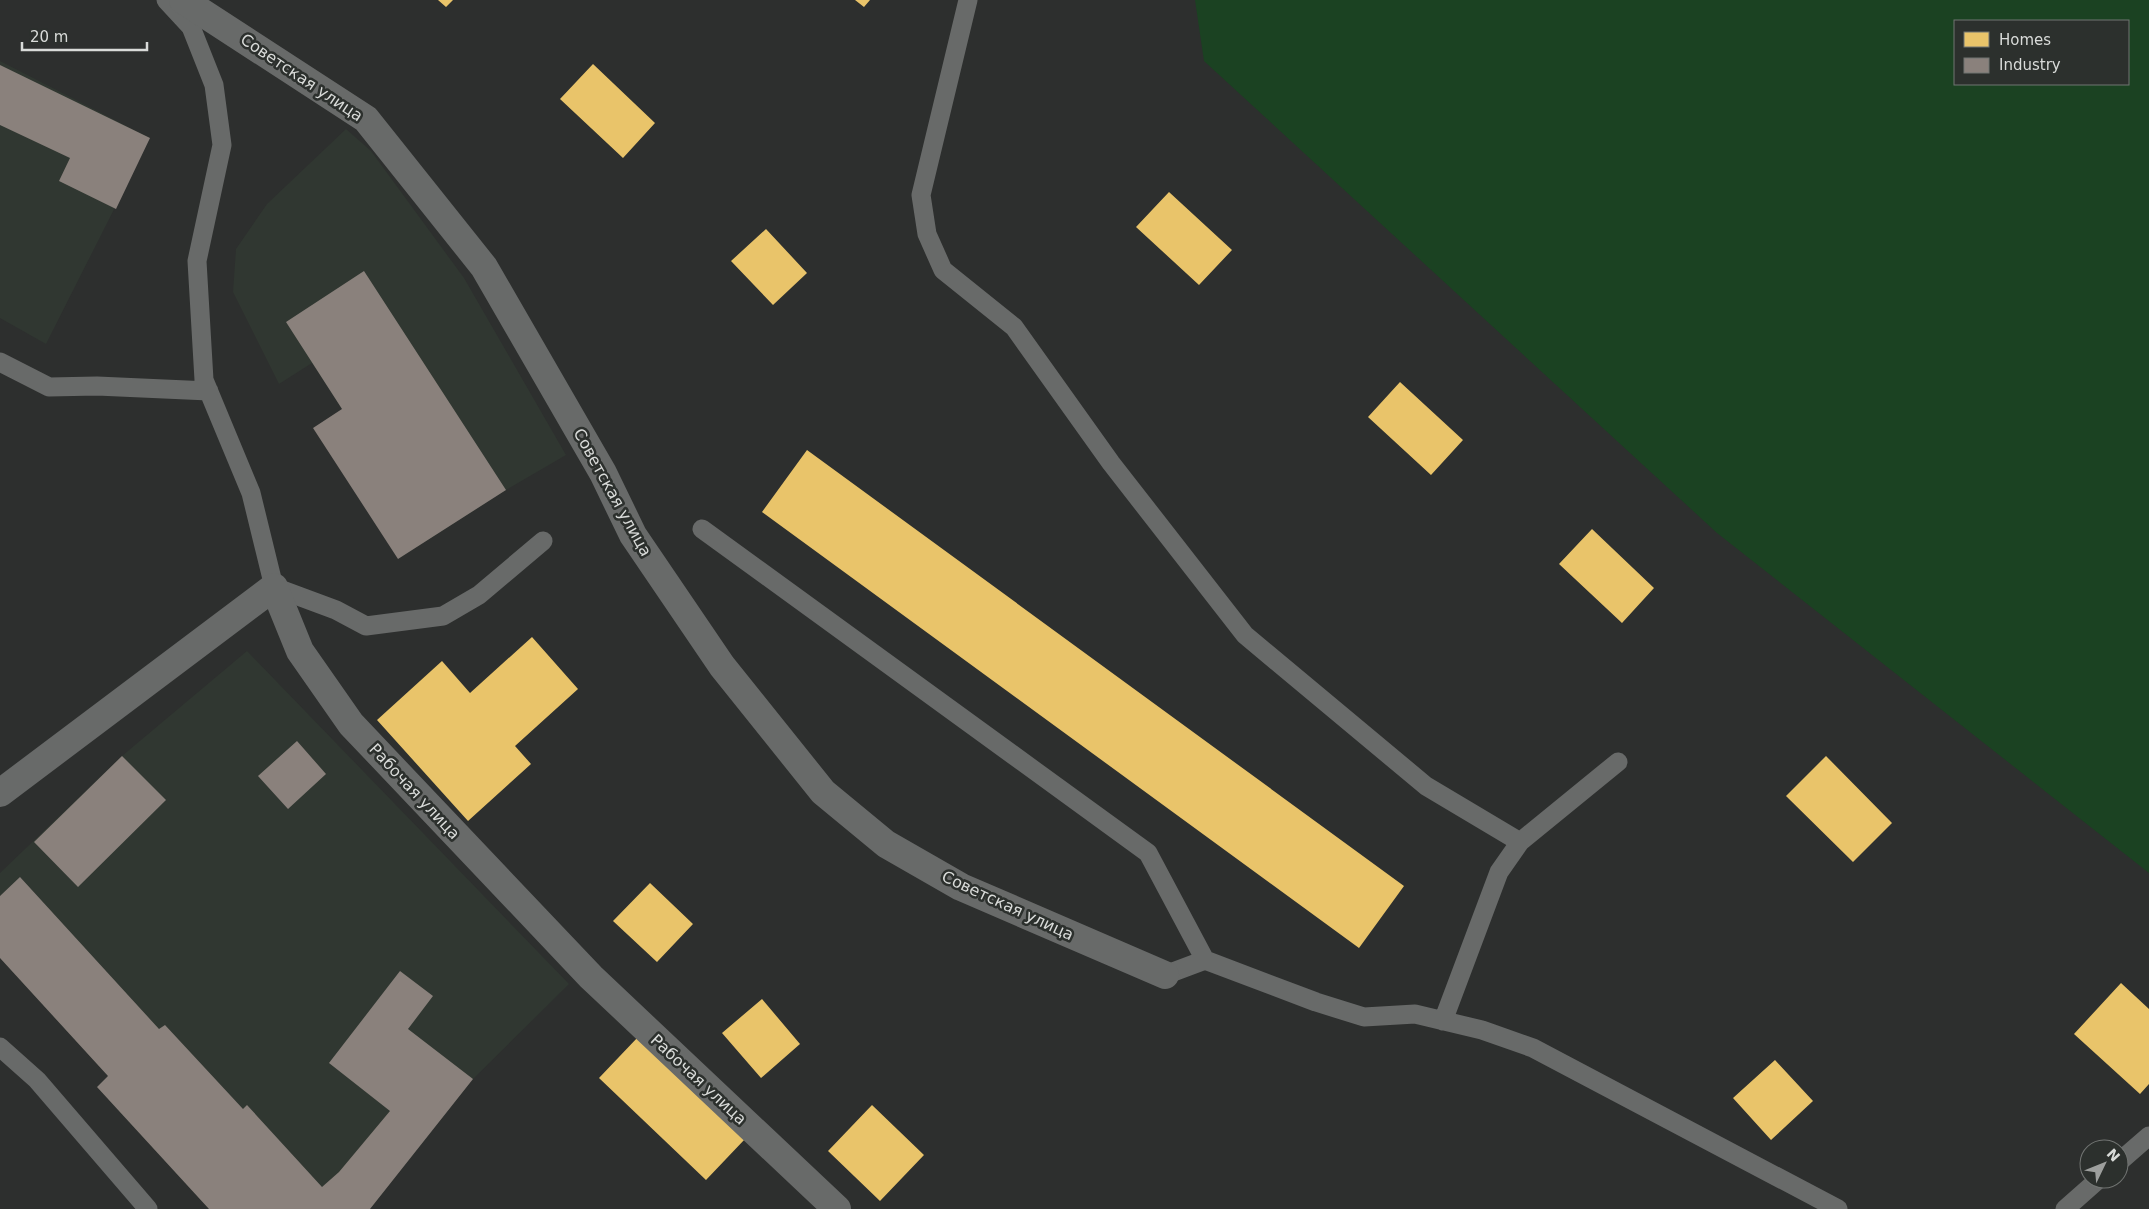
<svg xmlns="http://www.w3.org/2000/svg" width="2149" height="1209" viewBox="0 0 2149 1209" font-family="'DejaVu Sans',sans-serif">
<rect width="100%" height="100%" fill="#2d2f2e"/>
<!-- built -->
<path fill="#303731" d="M0 61 150 138 46 344 0 318Z
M346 129 371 151 464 278 566 455 506 490 398 559 342 409 312 363 279 384 233 292 236 249 267 204Z
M247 651 569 984 473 1079 370 1209H209L97 1087 108 1076 0 958V873L122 756Z"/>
<!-- green -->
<path fill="#1b4222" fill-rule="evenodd" d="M1195 0H2149V873L1717 533 1204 61ZM1955 21H2128V84H1955Z"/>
<!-- homes -->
<path fill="#e9c46a" d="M438 0H453L446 7Z
M855 0H870L864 7Z
M593 64 655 123 623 158 560 99Z
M1169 192 1232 250 1199 285 1136 227Z
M766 229 807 273 773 305 731 261Z
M1400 382 1463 440 1431 475 1368 417Z
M807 450 1404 886 1359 948 762 512Z
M1592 529 1654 588 1622 623 1559 564Z
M532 637 578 689 515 746 531 764 468 821 377 720 442 661 470 693Z
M1826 756 1892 823 1853 862 1786 796Z
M650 883 693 924 657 962 613 921Z
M2121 983 2149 1009V1084L2140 1094 2074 1034Z
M762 999 800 1044 761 1078 722 1033Z
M638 1037 745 1139 706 1180 599 1078Z
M1775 1060 1813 1101 1771 1140 1733 1098Z
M872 1105 924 1155 880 1201 828 1151Z"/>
<!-- industry -->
<path fill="#8a817c" d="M0 65 150 138 116 209 59 181 70 158 0 125Z
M364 271 506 490 398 559 313 428 342 409 286 322Z
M297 741 326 774 288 809 258 776Z
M122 756 166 800 78 887 34 842Z
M20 877 159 1029 165 1025 243 1109 247 1105 322 1187 339 1172 390 1111 329 1063 400 971 433 996 408 1029 473 1079 370 1209H209L97 1087 108 1076 0 958V896Z"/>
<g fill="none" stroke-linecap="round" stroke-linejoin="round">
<!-- lane -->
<path stroke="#686a69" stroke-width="19" d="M166 0 191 27 214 85 222 145 197 261 204 380 251 493 274 587 336 610 366 626 443 616 479 595 543 541
M968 0 921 195 927 234 943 270 1014 327 1111 463 1245 635 1426 786 1520 842
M0 362 49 387 97 386 209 391
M702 529 1148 853 1205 960
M1165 975 1205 960 1316 1002 1364 1017 1415 1014 1482 1030 1533 1048 1838 1209
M1443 1021 1499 872 1520 842 1618 762
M0 1047 37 1080 148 1209
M2119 1162 2149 1136
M2065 1209 2099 1179"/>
<!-- street -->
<path stroke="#686a69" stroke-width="28" d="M183 0 366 119 484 267 603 473 633 535 722 666 823 792 886 844 961 887 1165 975
M0 793 274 587 300 651 351 724 591 977 837 1209"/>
</g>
<g text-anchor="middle" stroke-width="5" stroke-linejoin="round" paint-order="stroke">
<!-- street labels -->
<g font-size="16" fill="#d9dbd9" stroke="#2c302d">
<text transform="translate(302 77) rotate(34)" y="6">Советская улица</text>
<text transform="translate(613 492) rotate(61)" y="6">Советская улица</text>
<text transform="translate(415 791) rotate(47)" y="6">Рабочая улица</text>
<text transform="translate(1008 905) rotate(25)" y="6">Советская улица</text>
<text transform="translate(699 1079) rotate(43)" y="6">Рабочая улица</text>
</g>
</g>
<!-- legend -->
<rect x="1954" y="20" width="175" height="65" fill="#2c302d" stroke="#717472"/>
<rect x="1964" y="32" width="25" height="15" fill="#e9c46a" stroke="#717472"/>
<text x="1999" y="45" font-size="15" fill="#d9dbd9">Homes</text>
<rect x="1964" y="58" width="25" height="15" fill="#8a817c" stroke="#717472"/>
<text x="1999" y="70" font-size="15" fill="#d9dbd9">Industry</text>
<!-- north arrow -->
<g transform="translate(2104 1164) rotate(47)"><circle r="24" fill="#2c302d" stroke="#717472"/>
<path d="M0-4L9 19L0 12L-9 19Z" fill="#9d9f9d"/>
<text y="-8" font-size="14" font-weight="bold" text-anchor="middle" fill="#d9dbd9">N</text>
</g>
<!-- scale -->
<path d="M22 42v8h125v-8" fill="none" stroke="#d9dbd9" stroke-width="2.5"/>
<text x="30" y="42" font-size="15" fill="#d9dbd9" stroke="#2c302d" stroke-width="4" paint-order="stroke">20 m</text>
</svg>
